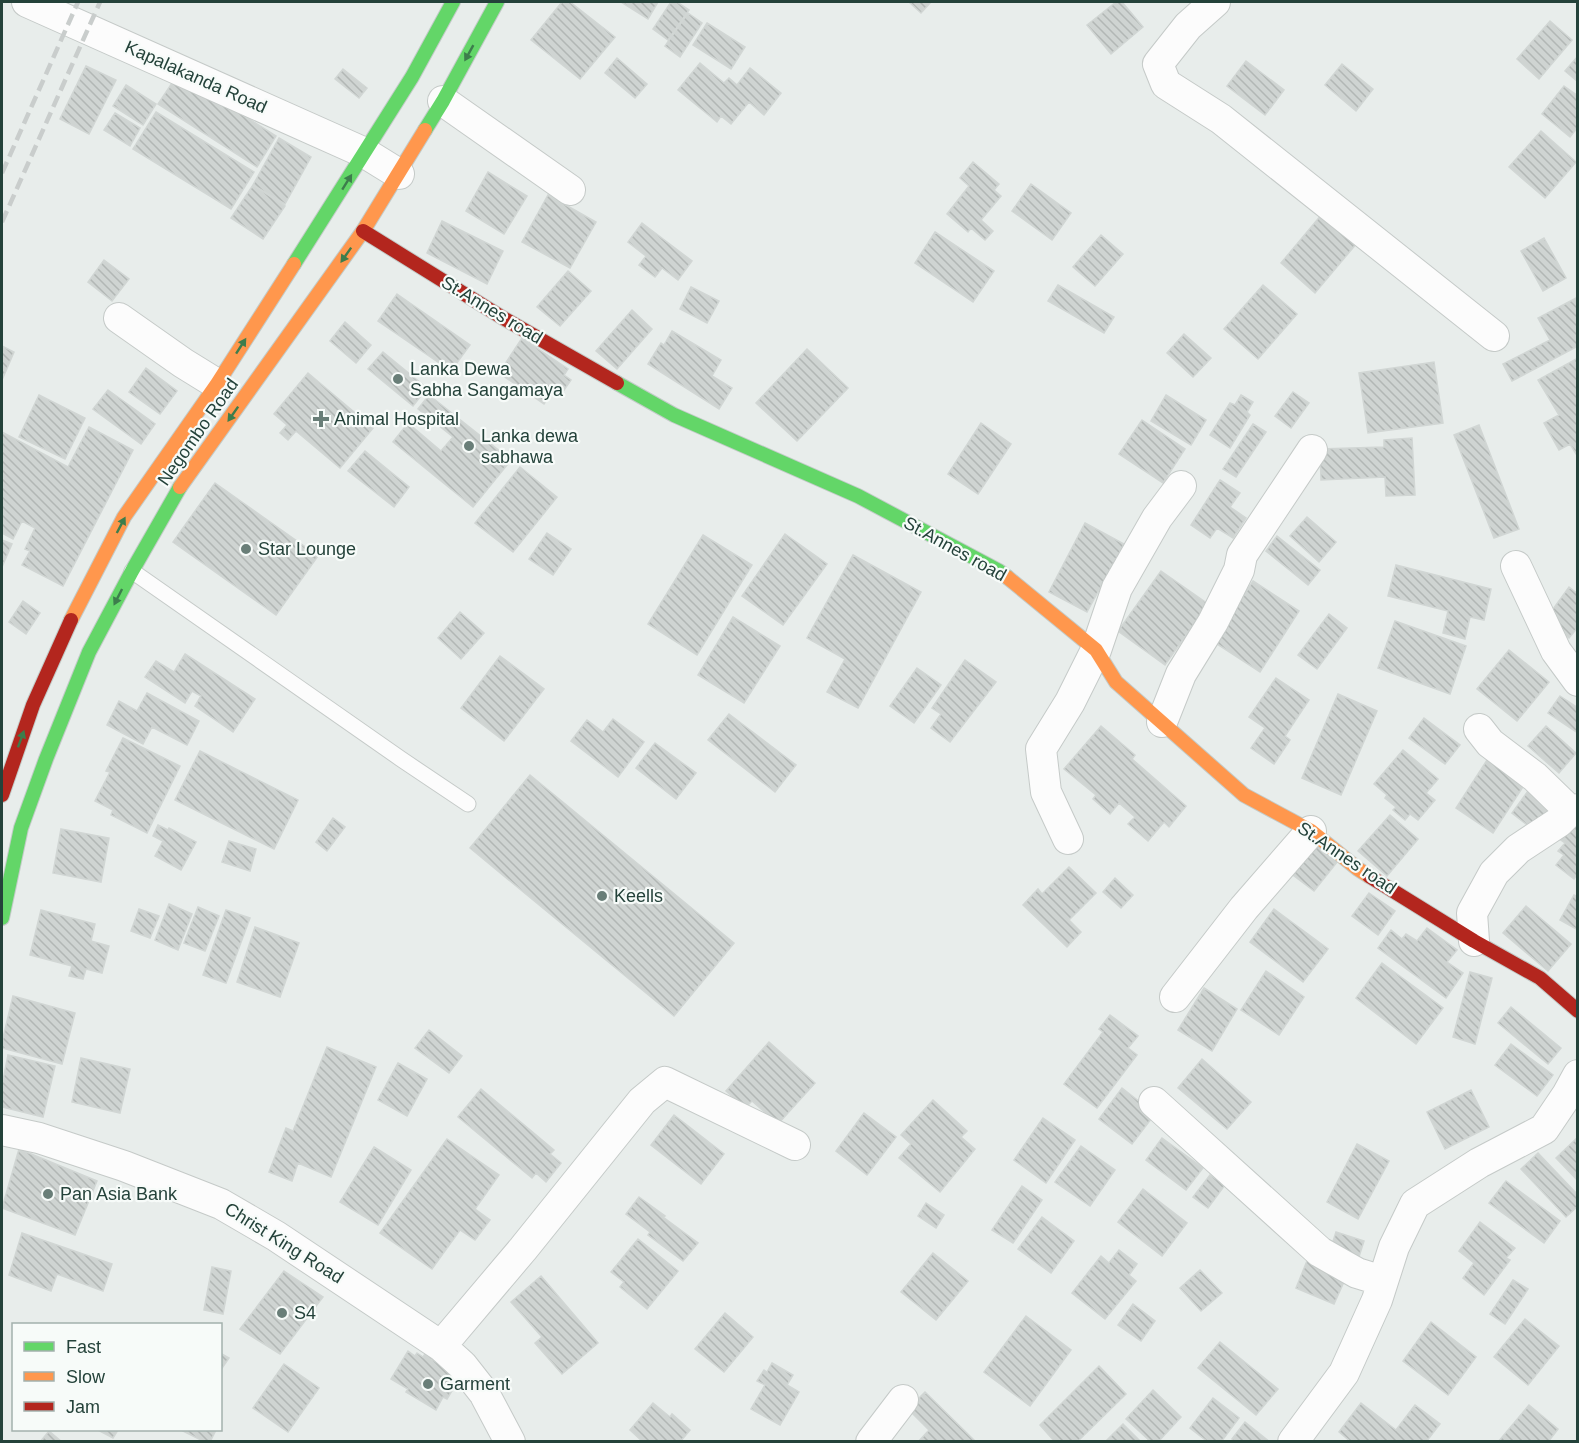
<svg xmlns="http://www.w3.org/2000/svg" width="1579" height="1443" viewBox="0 0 1579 1443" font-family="Arial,sans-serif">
<defs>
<pattern id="building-back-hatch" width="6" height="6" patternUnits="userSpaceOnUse" patternTransform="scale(1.5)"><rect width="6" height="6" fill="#cfd4d2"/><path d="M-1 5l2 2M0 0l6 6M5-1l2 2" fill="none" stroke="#b2b7b5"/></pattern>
</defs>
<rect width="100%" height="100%" fill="#e8edeb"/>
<!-- building -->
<path fill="url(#building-back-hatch)" stroke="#d1d6d4" stroke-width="1.5" d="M562 2H570L615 37 580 79 531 40Z
M621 2H658L648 19Z
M671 2H677L689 10 668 40 653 29Z
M909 2H931L921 13Z
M1116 2H1122L1143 27 1111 54 1087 25Z
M688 13 702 23 680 57 665 46Z
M1550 21 1572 40 1539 79 1517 59Z
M707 23 745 47 731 69 693 45Z
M1578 56V82L1565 71Z
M617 58 647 84 635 98 605 73Z
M1246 61 1284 90 1265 115 1227 86Z
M700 63 724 83 729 78 737 85 750 68 781 93 764 115 749 102 731 124 721 116 717 122 678 90Z
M1342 64 1373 89 1356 111 1325 85Z
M86 66 116 80 89 134 60 119Z
M343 69 367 88 359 98 335 79Z
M178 74 276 136 257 167 158 104Z
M126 85 156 104 143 125 113 106Z
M1564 86 1578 96V127L1570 137 1542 114Z
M156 112 254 172 231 209 133 149Z
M115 113 140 128 130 146 104 130Z
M1541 131 1576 162 1545 198 1509 167Z
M279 138 311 157 285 204 253 185Z
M973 162 999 184 994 190 1001 196 981 220 993 231 985 240 971 228 968 232 947 214 969 186 960 178Z
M488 172 527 196 504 234 466 211Z
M1031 184 1071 213 1052 240 1012 211Z
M253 185 285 206 263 239 231 218Z
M548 195 596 222 570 268 522 242Z
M1322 214 1357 243 1315 293 1281 263Z
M442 221 503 251 487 284 427 253Z
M642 223 692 261 678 280 662 268 655 277 639 265 646 256 628 242Z
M935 232 994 271 973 302 915 263Z
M1101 235 1123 254 1095 286 1073 267Z
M1544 238 1566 278 1543 291 1521 251Z
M104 260 129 279 112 301 88 282Z
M568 271 591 291 560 326 537 307Z
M1058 285 1114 317 1104 333 1048 301Z
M1263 285 1297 314 1258 359 1224 329Z
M691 287 719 301 707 323 680 309Z
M397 294 470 345 451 371 378 321Z
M1578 297V346L1512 381 1503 364 1550 340 1538 318Z
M632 310 652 329 617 369 596 351Z
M345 322 371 345 356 363 330 341Z
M672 331 721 360 712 376 732 388 719 409 648 364 661 343 664 345Z
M1184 334 1211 358 1193 377 1167 353Z
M522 338 568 369 564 375 571 380 560 396 553 391 544 404 499 373Z
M2 346 14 352 2 380Z
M807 349 848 388 797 441 756 403Z
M383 352 427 388 413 406 368 369Z
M1578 358V457L1570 444 1559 450 1544 423 1559 415 1538 380Z
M1434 362 1443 423 1368 433 1359 373Z
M146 368 177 391 160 414 129 392Z
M308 373 373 428 340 468 296 431 288 440 280 433 287 425 274 414Z
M108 390 155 424 141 444 93 409Z
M1293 392 1309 403 1291 428 1275 416Z
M39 395 85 418 65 459 19 437Z
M429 395 511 460 473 507 393 442 408 423 441 451 453 437 418 409Z
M1166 395 1206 420 1191 445 1151 421Z
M1241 395 1253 402 1247 412 1250 415 1230 448 1210 435 1230 403 1235 405Z
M1142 420 1185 449 1163 483 1119 454Z
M981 423 1011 444 978 494 948 474Z
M1253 424 1266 432 1236 477 1223 469Z
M1479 425 1519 529 1494 538 1454 435Z
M89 427 133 450 63 586 22 565 30 551 25 549 35 528 22 521 13 539 2 533V432L68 467Z
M1412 438 1415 495 1386 496 1385 477 1321 480 1320 449 1384 447V440Z
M365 451 409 487 394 507 348 471Z
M520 467 557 497 513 552 475 523Z
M1220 480 1240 493 1230 507 1246 518 1233 538 1217 528 1210 538 1191 525Z
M215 483 318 556 276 615 173 542Z
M1307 517 1336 542 1319 562 1290 536Z
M1085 523 1124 544 1087 612 1049 592Z
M547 533 571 549 553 575 529 559Z
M785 534 827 564 783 625 742 596Z
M703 535 752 565 697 655 648 624Z
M1277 536 1320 570 1308 585 1266 551Z
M2 540 12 544 2 567Z
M853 555 921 592 858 708 827 692 845 659 807 638Z
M1396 565 1491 589 1484 620 1470 617 1465 639 1443 633 1448 611 1388 596Z
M1161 571 1208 604 1165 665 1118 631Z
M1253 581 1299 611 1260 672 1214 642Z
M1569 587 1578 594V627L1569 638 1545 620Z
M23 601 40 613 26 634 9 622Z
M460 612 484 633 461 659 438 638Z
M1329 614 1347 628 1317 669 1298 655Z
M733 617 780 646 744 703 698 675Z
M1395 621 1466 646 1450 694 1378 668Z
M1509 650 1549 682 1517 721 1477 689Z
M185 654 255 699 233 732 195 706 201 696 192 691 185 703 145 677 156 661 174 672Z
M500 656 544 689 504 741 461 708Z
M965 660 996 682 950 742 931 728 941 714 932 708Z
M917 668 941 685 914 723 890 706Z
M1276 678 1309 700 1285 736 1290 740 1274 764 1251 748 1265 728 1249 717Z
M147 693 199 721 187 745 152 727 143 744 107 725 119 701 137 711Z
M1338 694 1377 711 1341 795 1302 778Z
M1560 696 1578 708V733L1548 713Z
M729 714 796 765 775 792 708 740Z
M1424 718 1460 745 1445 764 1409 738Z
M613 719 644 742 618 777 571 741 587 720 603 732Z
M1101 726 1135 755 1132 759 1186 806 1169 827 1164 822 1148 841 1128 824 1135 817 1119 803 1110 814 1093 799 1096 795 1064 769Z
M1546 726 1576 753 1559 773 1528 746Z
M123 738 180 766 147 833 111 815 113 810 95 801 110 772 106 771Z
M655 743 696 773 676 799 636 768Z
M1403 750 1438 779 1426 793 1435 800 1418 820 1410 814 1405 820 1393 810 1396 807 1385 798 1387 795 1374 784Z
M200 751 298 800 274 849 175 800Z
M1489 757 1526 782 1493 833 1456 808Z
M530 775 734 943 674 1016 470 848Z
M1531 787 1556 806 1536 832 1512 813Z
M1390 815 1418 839 1387 876 1358 851Z
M333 818 345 827 327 851 316 842Z
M1571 822 1578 826V873L1574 879 1556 865 1564 855 1558 851 1565 843 1558 838Z
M158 825 168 830 169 828 196 842 181 870 155 856 163 841 153 836Z
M61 829 109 838 101 882 53 873Z
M229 841 256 849 250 871 222 862Z
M1317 845 1338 861 1314 891 1293 875Z
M1069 867 1096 893 1069 920 1081 932 1067 947 1023 905 1038 889 1042 894Z
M1115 878 1133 895 1121 908 1103 892Z
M1369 893 1395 911 1378 935 1352 916Z
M1574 895 1578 897V930L1560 920Z
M169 904 192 914 178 950 155 940Z
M1526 906 1571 944 1548 971 1503 933Z
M198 907 219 916 205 951 184 943Z
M139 909 159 916 150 938 131 931Z
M1274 909 1328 949 1303 982 1250 942Z
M41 910 95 924 91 941 109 946 102 973 86 969 83 979 69 976 72 966 30 955Z
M226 910 250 918 226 983 203 975Z
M255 927 299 943 280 997 237 982Z
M1427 928 1457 950 1447 962 1463 973 1446 998 1378 948 1391 930 1402 939 1406 934 1417 941Z
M1382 963 1443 1008 1416 1044 1356 998Z
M1266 971 1304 997 1279 1035 1241 1010Z
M1470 972 1492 978 1475 1044 1453 1037Z
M1204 988 1237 1009 1212 1051 1178 1030Z
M13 996 75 1013 62 1064 2 1048V1042Z
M1511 1007 1561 1048 1548 1064 1498 1023Z
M1110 1015 1138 1036 1128 1048 1137 1055 1097 1108 1064 1084 1103 1032 1099 1029Z
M429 1030 462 1056 449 1073 415 1048Z
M769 1042 815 1083 778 1124 752 1101 745 1108 726 1091Z
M1511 1044 1553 1075 1537 1096 1495 1065Z
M327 1047 376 1067 331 1177 298 1163 292 1181 269 1172 286 1128 293 1131Z
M8 1055 55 1066 43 1117 2 1107V1085Z
M81 1058 130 1069 120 1113 72 1102Z
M1202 1059 1251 1102 1227 1129 1178 1088Z
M398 1063 427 1079 407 1116 378 1100Z
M1122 1088 1155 1114 1132 1144 1099 1119Z
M481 1089 554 1150 550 1154 561 1163 546 1182 536 1173 532 1178 458 1117Z
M1471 1090 1489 1127 1445 1149 1427 1112Z
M933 1100 967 1131 961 1137 975 1149 940 1192 899 1158 911 1144 901 1135Z
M864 1113 896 1137 867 1175 836 1151Z
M674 1115 724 1154 701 1184 651 1145Z
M1043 1118 1075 1140 1046 1183 1014 1160Z
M1578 1137V1181L1556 1158Z
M1162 1138 1203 1168 1186 1190 1146 1160Z
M447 1139 499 1175 475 1209 490 1220 475 1240 460 1230 432 1269 380 1233Z
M1357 1144 1389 1161 1358 1219 1327 1202Z
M1081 1146 1115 1170 1090 1206 1055 1182Z
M374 1147 411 1170 378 1225 340 1202Z
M19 1149 97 1181 75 1235 2 1208Z
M1538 1153 1578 1195V1206L1566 1217 1521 1169Z
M1210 1175 1225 1185 1208 1208 1193 1197Z
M1506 1181 1560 1221 1544 1243 1489 1203Z
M1022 1186 1042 1200 1013 1243 992 1230Z
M1143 1189 1187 1223 1162 1256 1118 1222Z
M639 1197 665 1216 663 1217 698 1243 683 1261 648 1235 650 1232 626 1214Z
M926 1203 944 1215 936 1228 918 1216Z
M1042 1217 1074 1241 1051 1273 1018 1249Z
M1480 1222 1515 1248 1506 1258 1510 1260 1484 1295 1463 1278 1474 1263 1459 1251Z
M1336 1232 1364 1241 1357 1263 1329 1254Z
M22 1233 112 1264 103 1291 57 1274 51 1291 9 1275Z
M638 1239 678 1271 647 1309 620 1287 624 1282 611 1272Z
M1119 1250 1137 1264 1129 1275 1136 1281 1105 1319 1072 1293 1101 1256 1109 1263Z
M933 1253 968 1281 936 1320 901 1292Z
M1309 1256 1348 1273 1334 1304 1296 1288Z
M212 1267 231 1271 223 1314 204 1310Z
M1200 1270 1222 1293 1201 1311 1180 1288Z
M284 1271 323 1297 280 1354 240 1329Z
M541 1276 598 1343 562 1374 535 1343 542 1337 511 1302Z
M1513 1280 1528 1289 1505 1324 1490 1314Z
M1133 1304 1155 1321 1141 1341 1118 1325Z
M725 1313 753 1337 724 1372 695 1349Z
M1026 1316 1071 1350 1030 1406 984 1372Z
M1525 1319 1559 1346 1528 1385 1494 1357Z
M1431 1322 1476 1357 1448 1395 1403 1361Z
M1220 1342 1278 1389 1256 1415 1198 1368Z
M408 1351 415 1356 417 1353 423 1357 425 1354 432 1358 431 1359 461 1376 447 1399 443 1397 436 1410 406 1392 408 1389 391 1379Z
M220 1353 229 1358 220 1371Z
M772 1363 793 1375 787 1385 799 1392 780 1425 751 1409 765 1385 757 1381 764 1370 767 1372Z
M284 1364 319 1388 288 1432 253 1408Z
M1099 1366 1126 1394 1077 1442H1055L1040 1425Z
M1153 1390 1181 1417 1158 1442H1151L1126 1419Z
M925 1392 976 1442H918L929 1430 908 1409Z
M1213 1398 1239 1418 1221 1442H1208L1190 1428Z
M653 1403 670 1417 672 1414 690 1430 680 1442H643L630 1430Z
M1361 1403 1396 1430 1415 1405 1440 1424 1426 1442H1351L1339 1432Z
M1529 1405 1558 1429 1548 1442H1498Z
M1245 1422 1270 1442H1235L1232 1439Z
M1123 1424 1141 1442H1105Z
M98 1430H118L113 1438Z
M181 1430H216L210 1442H205Z
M49 1431 62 1442H40Z"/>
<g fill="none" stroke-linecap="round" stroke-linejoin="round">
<defs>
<path id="lane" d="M132 571 401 759 468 804"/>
<path id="street" d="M27 2 365 153 399 174
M1215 2 1188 26 1158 64 1166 84 1221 119 1494 336
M443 101 570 190
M119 318 183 363 217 384
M1516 566 1556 651 1578 681
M1162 722 1181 674 1213 622 1239 570 1242 555 1312 450
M1479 729 1490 743 1535 777 1570 811
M1068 839 1046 792 1041 749 1070 702 1096 650 1117 588 1157 518 1181 486
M1474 941 1472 913 1494 873 1518 849 1559 822 1570 811 1578 809
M1175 997 1244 908 1311 831
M1154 1102 1320 1252 1357 1273 1383 1281
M2 1130 39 1138 124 1166 221 1204 276 1236 441 1346 462 1365 484 1393 510 1442
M441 1346 523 1249 642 1101 665 1082 795 1145
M871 1442 903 1400
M1293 1442 1344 1373 1377 1300 1394 1247 1415 1204 1479 1163 1544 1129 1567 1095 1578 1075"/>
<path id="fast" d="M425 130 443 101 497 2
M294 264 412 77 453 2
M617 383 674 415 858 496 999 571 1007 577
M2 918 21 828 46 759 89 652 132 571 180 487"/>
<path id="slow" d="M180 487 363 231 425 130
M1007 577 1096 650 1116 682 1244 795 1311 831 1358 869 1369 876
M71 620 124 517 217 384 294 264"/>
<path id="jam" d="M363 231 503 318 617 383
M2 795 33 705 71 620
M1369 876 1474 941 1540 978 1578 1011"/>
</defs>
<!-- lane casing -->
<use href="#lane" stroke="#c5cac8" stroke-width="17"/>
<!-- street casing -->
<use href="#street" stroke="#c5cac8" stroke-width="32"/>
<!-- fast casing -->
<use href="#fast" stroke="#c3cbc8" stroke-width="16"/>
<!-- slow casing -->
<use href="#slow" stroke="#c3cbc8" stroke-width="16"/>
<!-- jam casing -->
<use href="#jam" stroke="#c3cbc8" stroke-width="16"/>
<!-- lane -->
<use href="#lane" stroke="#fcfcfc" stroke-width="15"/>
<!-- street -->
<use href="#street" stroke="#fcfcfc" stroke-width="30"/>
<!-- fast -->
<use href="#fast" stroke="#63d668" stroke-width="14"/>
<!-- slow -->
<use href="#slow" stroke="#ff974d" stroke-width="14"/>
<!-- jam -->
<use href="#jam" stroke="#b3261e" stroke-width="14"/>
<!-- rail -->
<path stroke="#c9cdcc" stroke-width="4.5" stroke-dasharray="12 6" stroke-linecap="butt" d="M2 173 78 2
M2 222 100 2"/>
</g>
<!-- one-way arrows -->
<defs><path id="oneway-solid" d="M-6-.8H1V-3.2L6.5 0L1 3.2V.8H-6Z" transform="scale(1.5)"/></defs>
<g fill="#3d7d4c">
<use href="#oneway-solid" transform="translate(469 53) rotate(119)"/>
<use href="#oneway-solid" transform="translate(347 182) rotate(-58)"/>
<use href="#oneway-solid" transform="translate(346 255) rotate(125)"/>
<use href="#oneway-solid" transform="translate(241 346) rotate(-57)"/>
<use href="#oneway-solid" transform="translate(233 414) rotate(125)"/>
<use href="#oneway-solid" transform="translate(121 525) rotate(-62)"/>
<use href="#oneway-solid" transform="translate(118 597) rotate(117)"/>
<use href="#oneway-solid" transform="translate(21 739) rotate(-70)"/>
</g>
<!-- markers -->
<g fill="#697e78" stroke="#f7fbf9" stroke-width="2">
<circle cx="398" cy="379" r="6"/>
<path d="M318 410h6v6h6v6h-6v6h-6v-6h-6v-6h6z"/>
<circle cx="469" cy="446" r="6"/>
<circle cx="246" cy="549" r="6"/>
<circle cx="602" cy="896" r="6"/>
<circle cx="48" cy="1194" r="6"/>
<circle cx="282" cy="1313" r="6"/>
<circle cx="428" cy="1384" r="6"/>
</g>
<g text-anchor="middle" stroke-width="4.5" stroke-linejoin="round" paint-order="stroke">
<!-- street labels -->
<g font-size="18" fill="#24423a" stroke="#f7fbf9">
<text transform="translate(196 77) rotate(24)" y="6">Kapalakanda Road</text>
<text transform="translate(492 310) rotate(31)" y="6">St.Annes road</text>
<text transform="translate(198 432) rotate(-55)" y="6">Negombo Road</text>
<text transform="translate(955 549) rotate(29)" y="6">St.Annes road</text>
<text transform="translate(1347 858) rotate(34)" y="6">St.Annes road</text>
<text transform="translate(284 1243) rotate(32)" y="6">Christ King Road</text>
</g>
<!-- poi labels -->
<g font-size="18" fill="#24423a" stroke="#f7fbf9" text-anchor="start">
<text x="410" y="375">Lanka Dewa<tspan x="410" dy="21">Sabha Sangamaya</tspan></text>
<text x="334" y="425">Animal Hospital</text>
<text x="481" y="442">Lanka dewa<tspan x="481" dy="21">sabhawa</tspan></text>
<text x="258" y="555">Star Lounge</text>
<text x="614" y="902">Keells</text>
<text x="60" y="1200">Pan Asia Bank</text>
<text x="294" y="1319">S4</text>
<text x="440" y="1390">Garment</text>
</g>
</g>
<!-- border -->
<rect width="1579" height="1443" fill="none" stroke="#24423a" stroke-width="6"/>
<!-- legend -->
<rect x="12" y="1323" width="210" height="108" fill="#f7fbf9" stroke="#a3b1ad" stroke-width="1.5"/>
<rect x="24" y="1342" width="30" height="9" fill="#63d668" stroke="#a3b1ad" stroke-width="1.5"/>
<text x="66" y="1353" font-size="18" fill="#24423a">Fast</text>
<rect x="24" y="1372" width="30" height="9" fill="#ff974d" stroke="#a3b1ad" stroke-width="1.5"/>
<text x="66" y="1383" font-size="18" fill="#24423a">Slow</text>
<rect x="24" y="1402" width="30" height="9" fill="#b3261e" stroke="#a3b1ad" stroke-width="1.5"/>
<text x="66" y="1413" font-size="18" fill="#24423a">Jam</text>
</svg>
